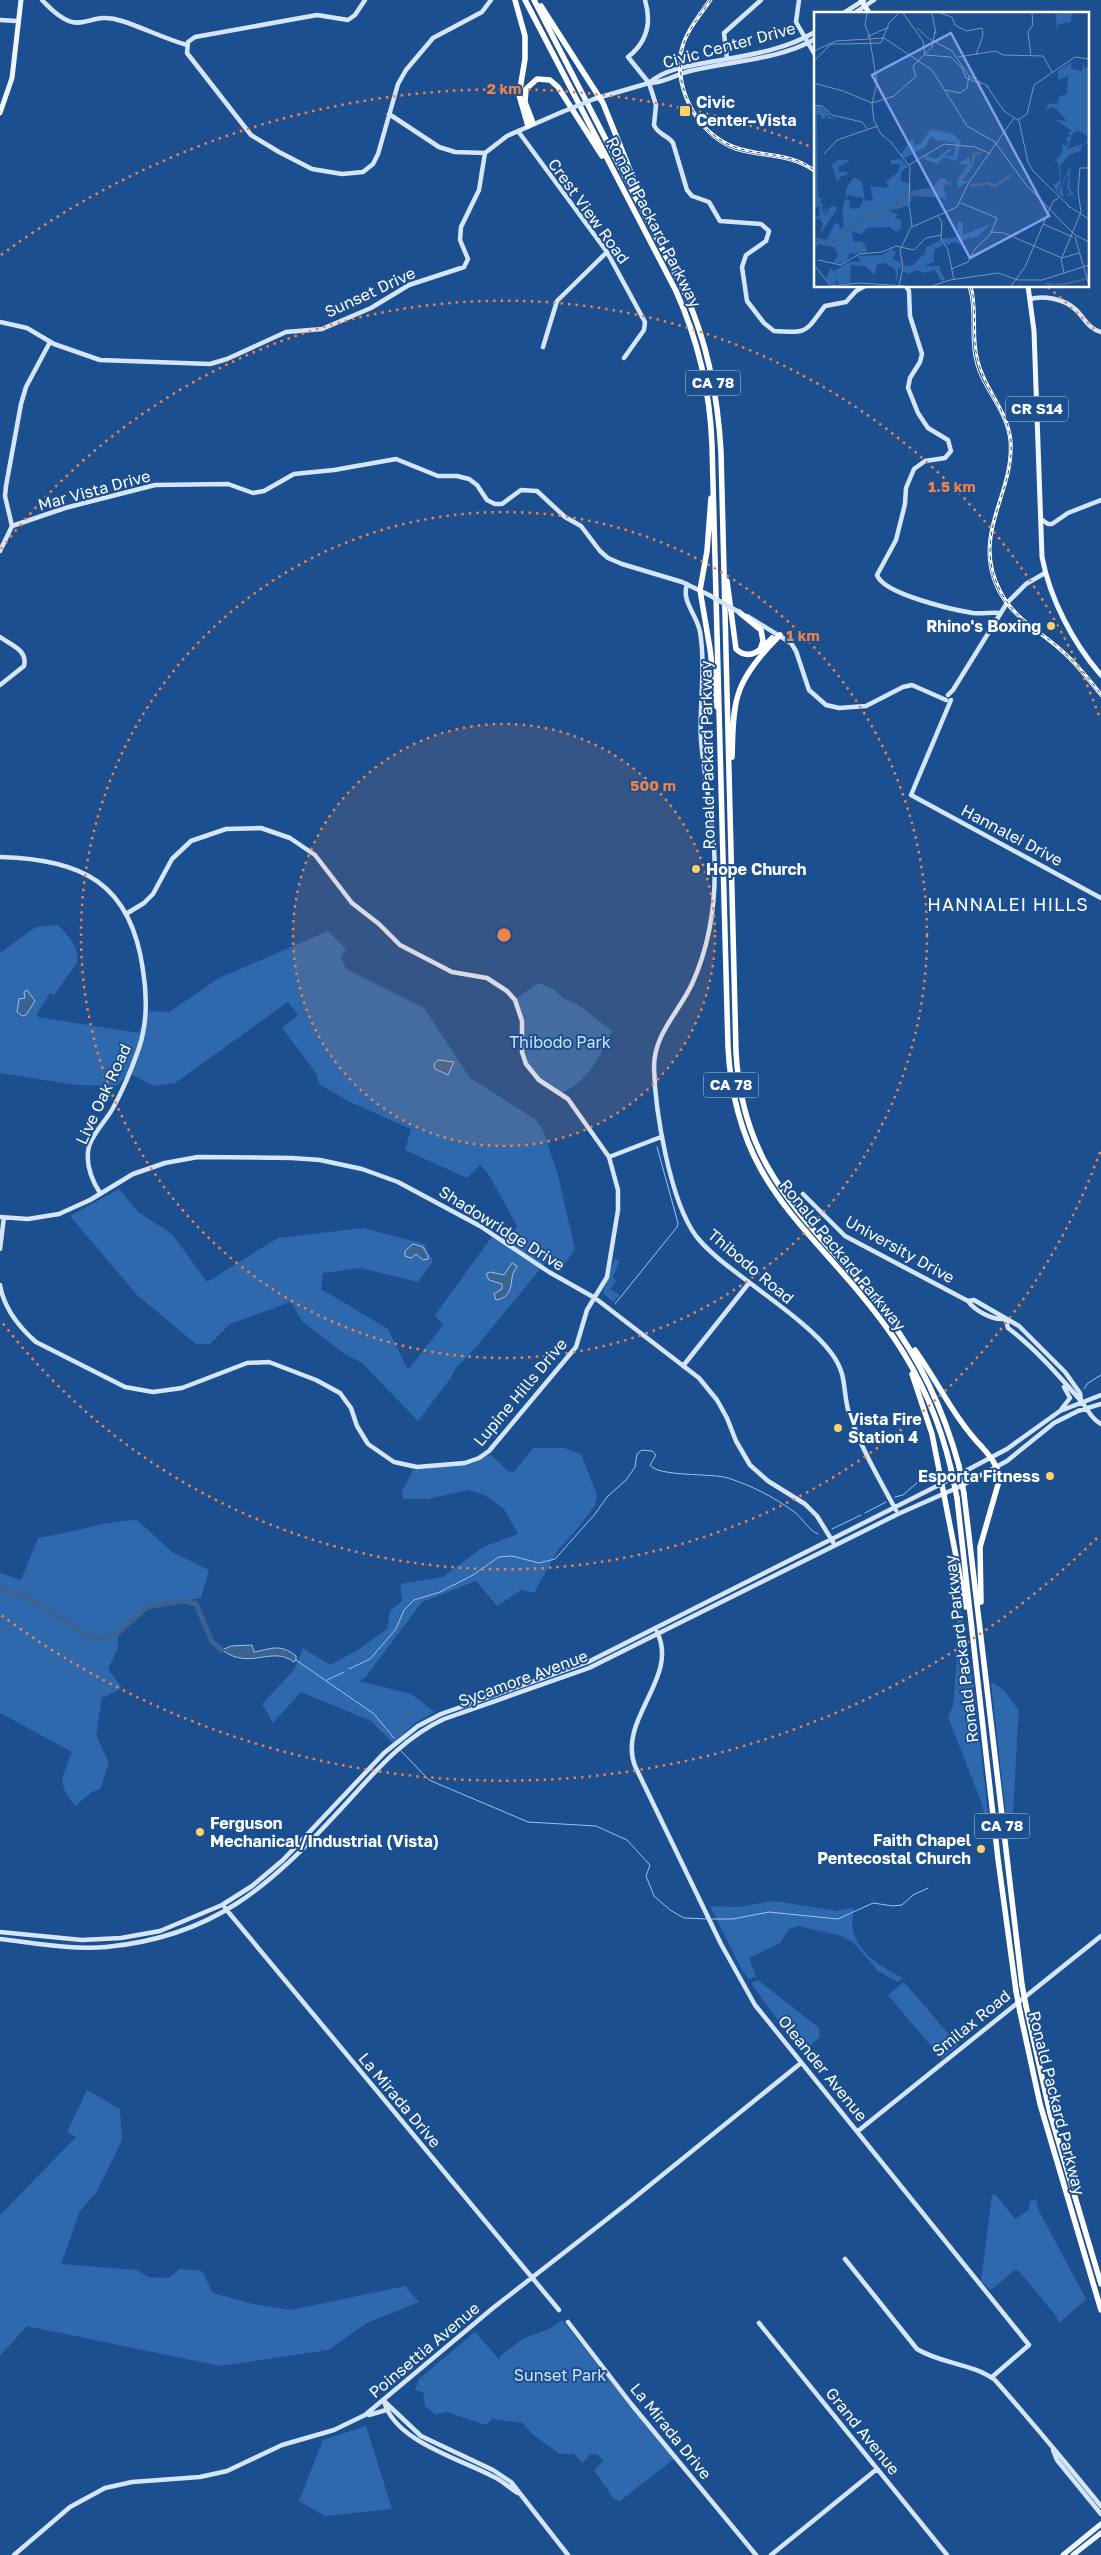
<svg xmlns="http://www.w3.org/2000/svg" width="1101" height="2555" viewBox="0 0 1101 2555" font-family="'Golos Text',sans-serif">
<rect width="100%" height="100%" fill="#1b4f8f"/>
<!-- green -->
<path fill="#2e69ad" d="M58 925C68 935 80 948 77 963L54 995 50 993 37 1014 38 1017 138 1033 149 1011 169 1012 219 978 328 931 346 949 341 957 346 969 424 1008 470 1078 535 1119 543 1130 558 1175 575 1249 561 1269 546 1262 476 1347 456 1368 450 1379 418 1421 362 1363 343 1353 302 1321 291 1302 230 1324 210 1344H196L137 1295 70 1216 119 1189 138 1212 172 1234 207 1282 278 1238 363 1228 424 1244 433 1261 418 1282 360 1268 323 1273 321 1289 388 1329 408 1370 443 1325 435 1315 491 1238 510 1236 517 1226 489 1175 480 1165 467 1178 405 1150 411 1129 348 1101 319 1084 316 1073 282 1028 298 1015 288 1002 175 1083 154 1086 129 1073 116 1086 76 1085 0 1073V953L36 927Z
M538 983 553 989 563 998 577 1004 612 1031C602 1054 586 1084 561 1093L545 1085 525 1061 522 1025 514 1000Z
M615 1258 619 1262 613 1277 616 1281 610 1289 620 1295 613 1302 604 1294 603 1291Z
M533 1448H564L581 1454 597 1495 595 1505 578 1528 558 1550 534 1593 521 1590 497 1606 476 1581 422 1602 365 1678 359 1681 411 1694 435 1712 415 1723 393 1743 371 1721 301 1692 273 1723 262 1704 294 1670 303 1648 330 1665 356 1651 387 1629 390 1611 402 1601 400 1584 443 1577 483 1547 518 1534 504 1509 485 1495 468 1490 428 1499H403L402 1492 413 1470 473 1463 490 1454 508 1471 514 1472Z
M137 1520 172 1552 209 1570 201 1598 147 1607 118 1633V1648L108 1669 122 1688 102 1698 96 1735 109 1763 100 1789 92 1792 75 1806C56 1782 62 1778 72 1752L0 1713V1573L21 1580 38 1538C72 1533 103 1521 137 1520Z
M956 1581 974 1688 990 1831 987 1829 982 1804 948 1717 953 1706 958 1646Z
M991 1682 1004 1690 1019 1711C1015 1755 1016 1799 1009 1843Z
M774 1901 837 1911 853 1908C854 1915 851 1922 853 1930 858 1954 883 1968 903 1978L898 1982 878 1971 853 1942 841 1936 799 1926 789 1929 780 1943 749 1958 756 1977 749 1979 742 1970 710 1906 738 1907Z
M758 1980 819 2028 820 2037 803 2052 799 2050 751 1983Z
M904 1982 958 2045 942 2059 888 1995Z
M87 2090 120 2109 122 2140 96 2193 80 2211 61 2264 137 2270 148 2277 168 2278 180 2269 202 2271 213 2293 253 2304 291 2310 405 2286 419 2302 367 2323 328 2350 220 2366 27 2326 0 2356V2215L76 2137 67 2132Z
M995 2194 1015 2219 1029 2210 1030 2201 1036 2199 1038 2209 1086 2299 1059 2323 1056 2316 1019 2271 1015 2270 991 2290 981 2281 992 2195Z
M562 2320 674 2459 620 2501 614 2499 594 2470 603 2461 598 2455 590 2454 583 2463 574 2454H560L532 2434 523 2423 492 2419 486 2425 446 2412 436 2415 425 2406 423 2392 415 2390 419 2379 475 2332 500 2360V2356L524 2338 549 2329Z
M366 2426 392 2509 325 2516 299 2501 323 2440Z"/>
<!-- water -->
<path fill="#3c6290" stroke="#9cc4f0" d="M27 990 35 1001 26 1015 22 1016 17 1012 19 999 25 998 24 992Z
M438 1060 454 1062 448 1075 435 1069 434 1064Z
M413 1244 423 1247 428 1256V1259L423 1260 416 1254 411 1258 405 1256V1251Z
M512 1263 517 1266C515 1270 512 1274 512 1278 511 1289 509 1298 496 1300L494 1294 502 1289V1284L489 1280 486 1274 490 1272 504 1275Z
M252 1645 254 1652C271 1649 280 1643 296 1656V1660L294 1662C271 1645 251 1671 222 1650L231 1646Z"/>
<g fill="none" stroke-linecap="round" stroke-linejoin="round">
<!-- stream -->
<path stroke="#9cc4f0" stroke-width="1" d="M615 1304 677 1227 678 1223 657 1147
M1084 1389 1088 1383 1101 1375
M895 1497 903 1495 918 1482H923
M865 1513 886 1502
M832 1529 861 1515
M296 1660 374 1714 394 1738
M349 1669 370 1659 396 1629 404 1610 414 1600 440 1592 473 1575 499 1557 512 1556 539 1563 555 1559 595 1514 607 1497 626 1480 635 1467 637 1454 642 1450 652 1451 656 1455 650 1465C658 1477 712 1473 728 1478 750 1485 774 1497 793 1511 802 1517 808 1530 818 1534
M327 1680 344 1672
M401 1751 429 1780 528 1822 596 1826 627 1840 650 1865 646 1876 654 1896 670 1910 684 1918 708 1919
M712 1919H733L769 1912 838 1919 873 1903 893 1906 902 1905 913 1895 928 1888"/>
<!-- river -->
<path stroke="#3c6290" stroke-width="5" d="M0 1588 30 1599 87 1636 101 1639 118 1633 147 1607 183 1601 196 1604 212 1642 222 1650"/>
<!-- secondary -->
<path stroke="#d6e6fa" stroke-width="4.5" d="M42 0C83 44 84 8 122 21 144 28 165 39 187 45
M365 0 355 15 348 20 317 15 195 37 188 42 187 53 251 135 279 152 312 169 342 174 363 172 373 164 378 154 398 84 406 70 433 38 482 12 491 0
M645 0C652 23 647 42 628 57L649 83 656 105 654 125C658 135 668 135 673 143L687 190 692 196 709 202 720 221 761 224 769 231 766 241 746 255 742 267 747 301 764 323 774 331C810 334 805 331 825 306L846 302 856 291 865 286
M799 0 796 22 815 55
M842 14 864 0
M853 14 874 0
M0 20 17 21
M727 59 724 33 761 0
M649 83C665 68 694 65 715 61 749 55 785 50 815 32
M594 99 649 83C662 84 677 74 690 71 730 61 779 60 815 39
M389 114 439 147 455 152 485 153
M518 131 607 252 645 322 644 330 624 358
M906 286 909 291 910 316 922 354 920 362 910 378 908 388 918 413 928 428 948 440 951 451 945 458 925 461 914 469 906 488 905 504 896 540 877 575C883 594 954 610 973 613 982 614 991 612 1000 613
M1030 299C1044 295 1064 299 1075 309 1085 318 1087 328 1101 332
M0 322 27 328 54 344 100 360 210 364 227 359 286 332 322 329 371 308 409 285 464 267 468 259 460 240 461 227 479 190 485 153 507 136 562 112
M543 347 557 301 607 252
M1041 519 1048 524H1052L1068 513 1101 500
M12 526 65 508 155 485 228 484 253 493 264 491 294 474 334 470 396 459 438 476H457L469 479 477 485 487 500 495 504H502L521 490 537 491 565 517 581 526 600 551 608 558 622 564 682 582 709 595
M0 551 12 526 5 496 6 486 21 404 26 387 50 342
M687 584C681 602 697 614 700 632 706 667 699 705 701 740 704 776 712 812 714 848 717 895 712 940 692 984 679 1012 654 1034 654 1067 655 1111 670 1201 696 1236 710 1254 732 1269 750 1283 775 1302 815 1330 832 1354 848 1376 842 1390 849 1413 860 1446 879 1479 896 1510
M747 616 791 643 796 651 809 690 826 705 839 708 866 706 903 687 912 685 946 700
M0 637C11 645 28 650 24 666L0 685
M948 695 953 690 1007 603 1026 584 1045 573
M951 700 911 795 1101 898
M0 857C82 859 131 883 143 970 147 995 147 1024 139 1048 132 1068 123 1090 113 1108 106 1121 94 1131 89 1146 85 1163 91 1179 100 1193
M609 1157 661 1137
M803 1194 845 1236 968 1301C974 1310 992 1320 1003 1319
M0 1217 28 1219 59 1214 90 1200 133 1174 165 1163 198 1157 292 1158 320 1160 362 1169 398 1182 480 1226 549 1272 595 1298 699 1378 717 1400 727 1418 736 1441 750 1465 768 1481 805 1504 817 1516 833 1542
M0 1249 4 1217
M0 1285C4 1309 19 1327 36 1342L125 1387 153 1392 182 1388 247 1363 269 1362 316 1380 340 1393 351 1408 357 1426 368 1444 394 1462 417 1467 465 1463 479 1458 489 1451 576 1347 587 1310 607 1277 618 1210V1190L609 1157 568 1099 539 1080 526 1064 522 1052V1021L515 1000 507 991 487 978 452 972 400 945 379 924 352 903 315 855 290 838 261 828 226 829 191 841 172 859 153 894 144 903 126 914
M968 1301 974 1300 1019 1326 1065 1372 1080 1393 1081 1401
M1006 1321 1008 1328C1035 1348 1059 1376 1081 1401 1088 1409 1090 1418 1101 1424
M683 1366 749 1283
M1060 1411 1070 1398 1064 1387
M657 1632C680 1678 617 1719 635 1766L721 1944 755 2005 1029 2345 992 2377
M225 1908 559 2310
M0 1932 82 1940 121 1938 160 1931 222 1905 252 1886 283 1860 384 1753 418 1726 441 1714 588 1662 941 1484 1007 1449 1060 1411 1101 1395
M0 1939C35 1943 71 1950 106 1947 213 1937 269 1887 339 1811 371 1777 400 1739 444 1719L589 1668 898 1514 959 1487 1007 1461 1054 1423 1078 1411 1101 1404
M858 2131 1101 1936
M845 2259 917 2349C941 2364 972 2363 995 2380 1031 2421 1066 2463 1101 2506
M568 2322 632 2405 756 2555
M759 2323 947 2555
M384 2401 421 2436 493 2470 511 2482 568 2555
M384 2401C394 2441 460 2459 492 2476 502 2480 509 2488 518 2493
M369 2415 386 2410
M1053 2450 1057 2460 1101 2514
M14 2555 70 2507 105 2488 132 2482 200 2477 227 2471 282 2445 334 2430 365 2415 493 2308 629 2202 801 2063
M771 2555 877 2469"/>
<!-- primary -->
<path stroke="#f0f6ff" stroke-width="5" d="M861 0 870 14
M0 113 12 78 21 0
M1028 286 1034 331 1042 557C1050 599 1073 643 1101 675
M1063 2555 1101 2524
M1073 2555 1101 2533"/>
<!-- highway -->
<path stroke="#fff" stroke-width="5.5" d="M515 0 525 36V59L519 95 528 126
M525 0 676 291C698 340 710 391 712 445L728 1047C736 1195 820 1230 894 1338 921 1378 940 1422 951 1469
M534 0 685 293C708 344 718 397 721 452L736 1052C743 1181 816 1223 887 1316 921 1361 944 1411 959 1466
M541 6 603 103 644 205
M533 123 525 102 526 89 537 79 550 80 558 87 602 156
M711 498 707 551 700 590 710 649 717 707
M727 581 736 649C750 662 762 649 772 638
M739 612 761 630 763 641 760 650
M732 757C733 737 732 714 738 695 744 674 765 650 780 635
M915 1350C938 1382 954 1418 982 1447 990 1456 1000 1468 999 1481L980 1547 981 1602
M912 1374 932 1434 966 1607
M964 1494 1022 1985
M957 1498 998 1859 1016 1991
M1026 2006 1050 2113 1101 2284
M1020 2012 1040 2104 1101 2310"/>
<!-- tram -->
<path stroke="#fff" stroke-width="1" d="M708 0C699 13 688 27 682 43 668 82 695 136 735 150 763 159 790 154 815 173
M968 286C976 312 968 339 976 365 984 392 1006 412 1009 441 1013 494 969 535 998 592 1012 620 1041 633 1063 654 1077 667 1089 683 1101 697"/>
<defs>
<path id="rail" d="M711 0C701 15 688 29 683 46 672 85 697 134 735 147 762 157 790 151 815 171
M971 286C978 311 971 337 978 361 985 390 1008 410 1011 441 1015 494 970 534 1001 592 1015 620 1044 633 1066 654 1079 666 1090 680 1101 694"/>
</defs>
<!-- rail casing -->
<use href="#rail" stroke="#fff" stroke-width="3"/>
<!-- rail -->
<use href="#rail" stroke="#1b4f8f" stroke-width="1" stroke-dasharray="4" stroke-linecap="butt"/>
<!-- secondary-bridge -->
<path stroke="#d6e6fa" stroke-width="4.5" d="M562 112 594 99
M709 595 739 612"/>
<!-- highway-bridge -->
<path stroke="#fff" stroke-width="5.5" d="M959 1466 964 1494
M951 1469 957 1498
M1022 1985 1026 2006
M1016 1991 1020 2012"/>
</g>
<!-- distance rings -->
<circle cx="504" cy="935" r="211" fill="#ee8249" fill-opacity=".12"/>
<g fill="none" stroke="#ee8249" stroke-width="2.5" stroke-dasharray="2.5 5">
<circle cx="504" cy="935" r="211"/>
<circle cx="504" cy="935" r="423"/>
<path d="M1100 1152A634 634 0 0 1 1 1321M1 549A634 634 0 0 1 1100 718"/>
<path d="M1097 1538A846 846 0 0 1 1 1615M1 255A846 846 0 0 1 814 148M1048 287A846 846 0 0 1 1097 332"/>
</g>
<!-- markers -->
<g fill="#ffd166" stroke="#1b4f8f" stroke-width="2">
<rect x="679" y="105" width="12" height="12" rx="2.5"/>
<circle cx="1051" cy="626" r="5"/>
<circle cx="696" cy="869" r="5"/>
<circle cx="838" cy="1428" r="5"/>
<circle cx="1050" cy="1476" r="5"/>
<circle cx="200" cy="1832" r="5"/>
<circle cx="981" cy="1849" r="5"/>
</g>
<g text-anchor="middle" stroke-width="4" stroke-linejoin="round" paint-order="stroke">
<!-- shield labels -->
<g fill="#1b4f8f" stroke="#bbcadd" stroke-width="1">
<rect x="685.5" y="370.5" width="55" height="25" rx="4"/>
<rect x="1006" y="396.5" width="62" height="25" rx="4"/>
<rect x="703.5" y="1072.5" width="55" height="25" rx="4"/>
<rect x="974.5" y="1813.5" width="55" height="25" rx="4"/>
</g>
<g font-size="15" font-weight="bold" fill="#fff">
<text x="713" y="388">CA 78</text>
<text x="1037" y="414">CR S14</text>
<text x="731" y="1090">CA 78</text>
<text x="1002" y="1831">CA 78</text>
</g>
<!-- street labels -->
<g font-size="16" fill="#fff" stroke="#1b4f8f">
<text transform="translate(729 45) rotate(-15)" y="6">Civic Center Drive</text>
<text transform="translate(589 211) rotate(54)" y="6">Crest View Road</text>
<text transform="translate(654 222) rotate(63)" y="6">Ronald Packard Parkway</text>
<text transform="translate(370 292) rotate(-25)" y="6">Sunset Drive</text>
<text transform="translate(94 490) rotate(-15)" y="6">Mar Vista Drive</text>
<text transform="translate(707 755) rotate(-91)" y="6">Ronald Packard Parkway</text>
<text transform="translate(1012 835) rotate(28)" y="6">Hannalei Drive</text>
<text transform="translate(103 1094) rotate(-65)" y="6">Live Oak Road</text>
<text transform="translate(502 1228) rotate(32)" y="6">Shadowridge Drive</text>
<text transform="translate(900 1249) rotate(29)" y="6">University Drive</text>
<text transform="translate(843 1255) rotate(51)" y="6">Ronald Packard Parkway</text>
<text transform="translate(751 1266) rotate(40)" y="6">Thibodo Road</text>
<text transform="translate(520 1392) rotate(-50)" y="6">Lupine Hills Drive</text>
<text transform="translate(961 1649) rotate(-97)" y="6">Ronald Packard Parkway</text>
<text transform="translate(523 1678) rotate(-20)" y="6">Sycamore Avenue</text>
<text transform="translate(971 2023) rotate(-39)" y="6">Smilax Road</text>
<text transform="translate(823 2068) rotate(51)" y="6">Oleander Avenue</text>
<text transform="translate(400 2100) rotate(50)" y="6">La Mirada Drive</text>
<text transform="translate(1057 2103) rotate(76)" y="6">Ronald Packard Parkway</text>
<text transform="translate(424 2350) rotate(-40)" y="6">Poinsettia Avenue</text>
<text transform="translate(671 2431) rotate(51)" y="6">La Mirada Drive</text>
<text transform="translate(863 2431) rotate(51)" y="6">Grand Avenue</text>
</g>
<!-- poi labels -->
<g font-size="16" font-weight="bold" fill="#fff" stroke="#1b4f8f" text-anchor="start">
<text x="696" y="108">Civic<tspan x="696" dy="18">Center–Vista</tspan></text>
<text x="1041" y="632" text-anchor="end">Rhino's Boxing</text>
<text x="706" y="875">Hope Church</text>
<text x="848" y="1425">Vista Fire<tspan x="848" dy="18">Station 4</tspan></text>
<text x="1040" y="1482" text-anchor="end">Esporta Fitness</text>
<text x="210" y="1829">Ferguson<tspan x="210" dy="18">Mechanical/Industrial (Vista)</tspan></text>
<text x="971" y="1846" text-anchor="end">Faith Chapel<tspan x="971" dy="18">Pentecostal Church</tspan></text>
</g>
<!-- park labels -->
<g font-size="16" fill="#cfe3fa" stroke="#1b4f8f">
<text x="560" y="1048">Thibodo Park</text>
<text x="560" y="2381">Sunset Park</text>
</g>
<!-- neighbourhood labels -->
<g font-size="18" letter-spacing="1" fill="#fff" stroke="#1b4f8f">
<text x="1008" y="911">HANNALEI HILLS</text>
</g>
</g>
<!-- overview -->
<g transform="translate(814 12)">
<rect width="275" height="275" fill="#1b4f8f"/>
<path d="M258 1 257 10 245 12 243 16 241 2ZM263 48 257 52V57L268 59 269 50 271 56 275 54V130L269 134 274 127 272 123 264 119 259 121 253 137 269 132 266 139 255 143 246 154 247 170 243 180 239 173 246 168 244 150 240 148 244 147 249 138 247 131 252 134 254 130 251 126 257 124 253 121 258 119 242 108 253 109 243 98 239 95 232 97 234 92 244 91 245 85 253 82 254 64 244 68V58ZM0 94H7L17 105 25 106 14 107 12 103 11 107H7V103H3L4 185 8 187 5 192 9 191 8 200 13 195 9 206 16 195 22 194 23 197 6 222 9 211 5 206 0 208V202L3 205 6 203 5 194 0 197ZM117 117 139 122 147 130 142 149 129 145 124 152 110 147 112 143 122 147 136 136 137 139 130 143 140 145 142 131 122 128 117 124 111 135 91 146 87 143 96 128H100V134L107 131ZM264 140 256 156V167L255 175 264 188 259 183 252 184 256 181 253 175 255 164 253 163 248 175 250 186 244 181 250 168 248 161 250 167ZM155 145 157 156 150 161 148 169H155L144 176 143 169 154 153 144 152ZM26 147 36 149 24 155 25 160H34V162L26 165 23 170 18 153ZM87 147 94 155 87 160V169L97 172 94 194 74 199 84 202 81 206 87 208V217L82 220 75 215 53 216 47 222 38 220 39 229 49 230 54 240 35 242 34 247 28 252 19 250 24 243 20 235 5 232 0 238V230L13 227 21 211 25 212 26 217 30 214 28 200 31 187 36 189 35 194 39 197 45 196 49 190V186L35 183 32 185V177L40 165 48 170 51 189 59 188 56 174 72 176 75 173 71 171 84 160 86 152H77V148ZM126 166 133 167 129 175 133 189 130 186 98 184 96 192 97 179 120 175ZM144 209 149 211V223L176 212 164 224 149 228 148 232 138 230 134 234 127 227 142 225ZM127 228 129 233 120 238V250L109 254H127L125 256 131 267 128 270 121 258 110 261 102 258 95 262 89 259 90 254 99 253 111 241 112 235ZM78 237 82 240 79 247 87 251 88 257 84 256 83 272 81 257 71 251 63 252 61 263 51 254 37 253 36 271 25 272 21 266 22 272 18 273 12 267 16 256 20 259 35 250 47 249 43 244 68 243Z" fill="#2e69ad"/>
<path fill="none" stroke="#3c6290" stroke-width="2.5" d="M147 169 158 153 160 142 167 141M156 174 173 171 181 174 197 163M0 226 16 231 34 218V213H41L50 205 68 203 79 196 92 181 105 182 128 176 132 170 137 172M231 271 241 274 272 267"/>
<path fill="none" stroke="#7695bc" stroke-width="1" d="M53 1 51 13 55 23M89 1 109 29 111 43 137 45 148 56 152 66 167 72M118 1 122 22M126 1 138 5 141 13 152 19 168 16 169 23 162 43M103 16 115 27M55 22 63 71 58 92 60 109 67 122 77 130 96 155 95 193 98 213 86 238 89 255 85 274M53 25 75 15M116 27 138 39 155 64 175 75M30 32 67 31 75 11 85 1M0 39 22 29 70 26 118 58 153 114 181 130 213 174 261 223 275 230M217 44 214 20 219 13 218 1M144 45 182 39 189 43 229 44 238 60M0 49 17 32H31M0 71 29 79 58 91 80 84 102 64 99 54 118 35 121 19M172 73 190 99 205 109 214 150 219 159 255 194M131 78 146 81 153 76 155 64M0 93 8 94 18 103 48 110 54 118M204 108 213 102 220 73 261 45 275 47M10 142 23 128 64 114M95 153 130 132 161 135 177 142M254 194 275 207M124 204 128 210 127 227 134 238 140 268M229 212 259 225M98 215 143 195 155 170 200 106M177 220 190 221 248 246 265 241M261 225 274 270M4 248 27 253 45 242 68 240 82 234 100 238 112 226 127 223M0 253 17 274M137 257 154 250 161 237 176 223 183 206 147 191M250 261 247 248 267 200 264 179 266 156H275M17 274 45 271 92 274M118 274 136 268 184 261 204 268H228L275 253M197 274 211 255 239 189 245 186"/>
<path fill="#839eea" fill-opacity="0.15" stroke="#839eea" stroke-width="2.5" d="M137 21 235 204 156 246 58 63Z"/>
<rect width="275" height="275" fill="none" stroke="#fff" stroke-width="2.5"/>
</g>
<circle cx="504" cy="935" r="8" fill="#ee8249" stroke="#1b4f8f" stroke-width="2.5"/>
<g font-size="15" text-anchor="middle" font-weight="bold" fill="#ee8249" stroke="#1b4f8f" stroke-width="4" stroke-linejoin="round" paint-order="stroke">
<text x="504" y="94">2 km</text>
<text x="952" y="492">1.5 km</text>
<text x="803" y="641">1 km</text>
<text x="653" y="791">500 m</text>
</g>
</svg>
